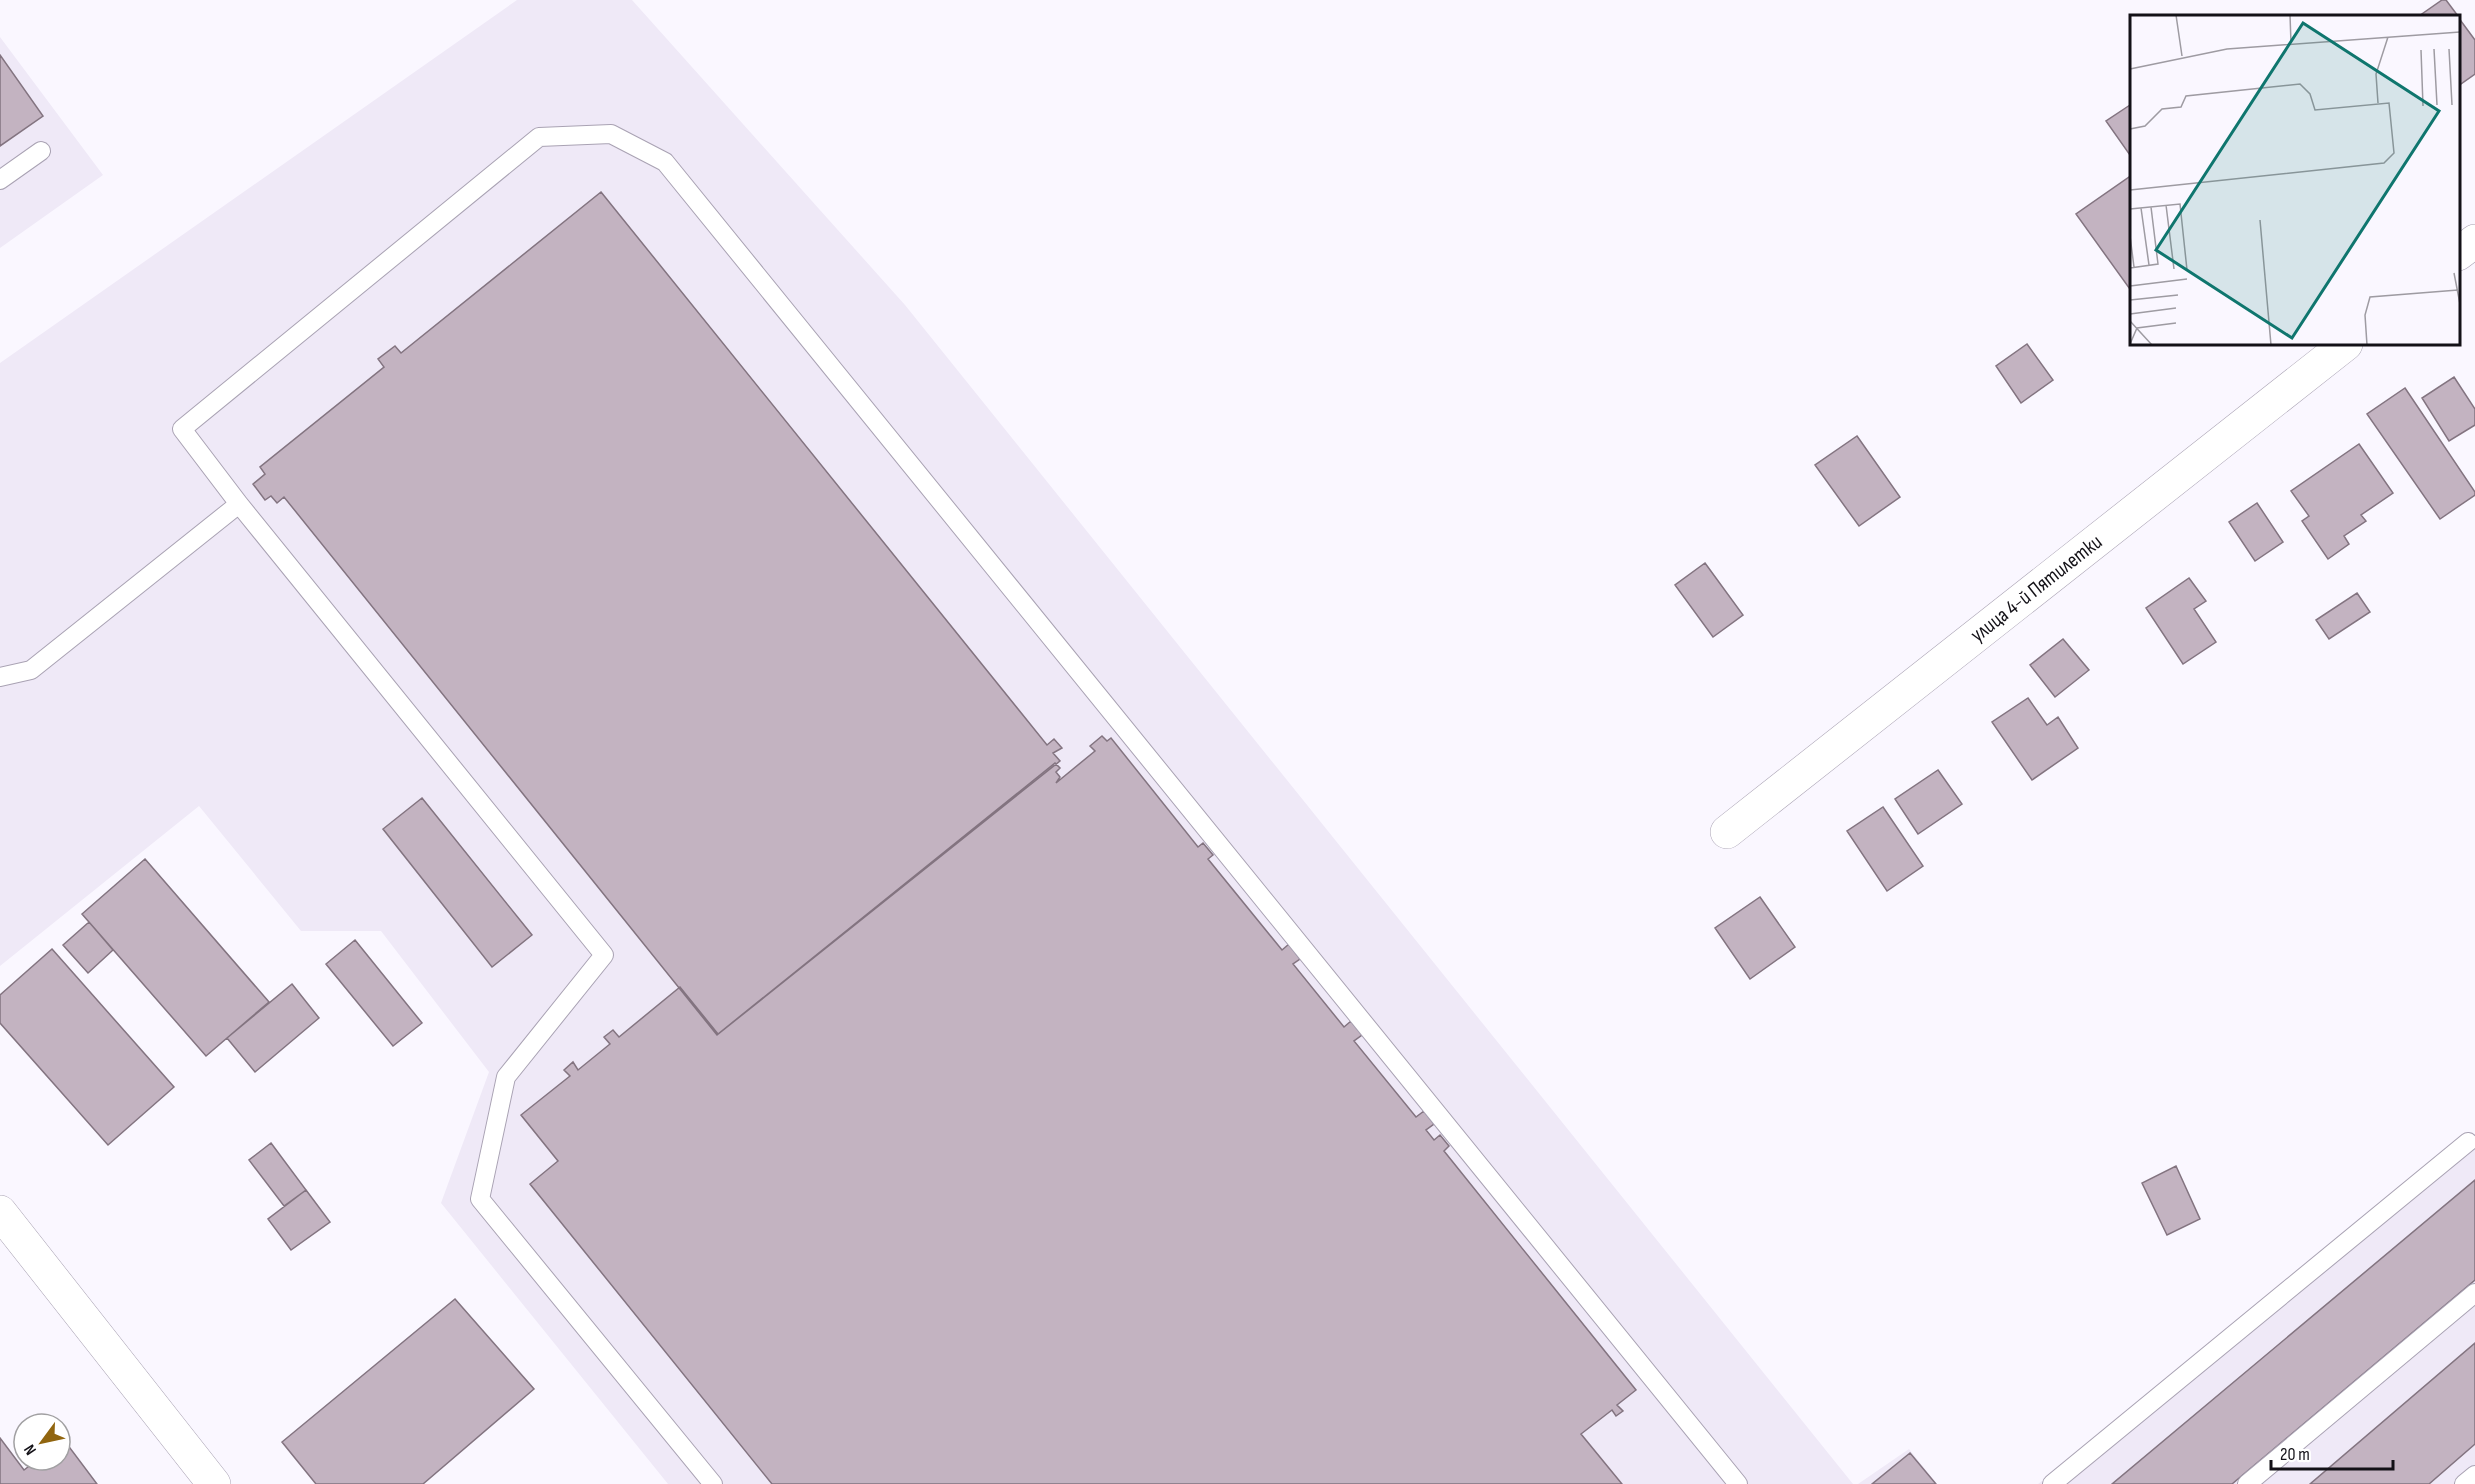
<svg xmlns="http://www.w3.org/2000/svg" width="2475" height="1484" viewBox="0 0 2475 1484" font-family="'Sofia Sans Condensed',sans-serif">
<rect width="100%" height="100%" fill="#faf7ff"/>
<!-- built -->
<path fill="#efe9f7" d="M517 0H632L905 305 1853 1484H668L441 1203 489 1072 381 931H301L199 806 0 966V363Z
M0 37 103 175 0 248Z
M2475 1148V1484H2038Z
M1909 1449 1937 1484H1858Z"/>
<!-- building -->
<path fill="#c3b3c1" stroke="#837480" stroke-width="1.5" d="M2442 0H2446L2458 16H2419Z
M2458 17 2475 40V74L2458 86Z
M0 55 43 116 0 146Z
M2130 105 2132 106V158L2106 121Z
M2132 175V292L2076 214Z
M601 192 1047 745 1054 739 1062 748 1053 753 1060 761 717 1035 284 497 277 503 271 496 265 500 253 484 265 474 260 467 384 367 378 359 395 346 401 353Z
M2027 344 2053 380 2021 403 1996 366Z
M2454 377 2475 409V425L2449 441 2422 398Z
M2405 388 2475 492V495L2440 519 2367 414Z
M1857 436 1900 497 1859 526 1815 465Z
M2359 444 2393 493 2361 515 2366 521 2344 536 2349 544 2328 559 2302 521 2309 516 2291 491Z
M2257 503 2283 542 2255 561 2229 522Z
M1705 563 1743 615 1713 637 1675 585Z
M2189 578 2206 601 2194 609 2216 642 2183 664 2146 608Z
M2357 593 2370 612 2329 639 2316 620Z
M2063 639 2089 670 2055 697 2030 665Z
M2028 698 2047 725 2058 717 2078 748 2032 780 1992 722Z
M1102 736 1107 741 1111 738 1198 847 1203 843 1213 855 1208 859 1282 950 1289 944 1300 959 1293 964 1344 1027 1351 1021 1362 1035 1354 1041 1416 1117 1424 1111 1434 1124 1426 1130 1434 1140 1440 1135 1449 1146 1444 1151 1636 1390 1617 1405 1623 1411 1616 1416 1612 1410 1581 1434 1622 1484H772L530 1184 558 1161 521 1115 570 1076 564 1070 573 1062 578 1070 610 1044 604 1037 613 1030 619 1037 680 987 718 1034 1055 763 1060 768 1056 772 1060 777 1056 783 1095 751 1090 746Z
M1938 770 1962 804 1918 834 1895 799Z
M422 798 532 935 492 967 383 829Z
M1883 807 1923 866 1887 891 1847 831Z
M145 859 269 1002 206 1056 82 914Z
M1760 897 1795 947 1750 979 1715 928Z
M89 922 113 950 88 973 63 945Z
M355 940 422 1023 393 1046 326 964Z
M52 949 174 1087 108 1145 0 1023V995Z
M292 984 319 1018 255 1072 227 1038Z
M271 1143 306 1190 284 1206 249 1160Z
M2176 1166 2200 1219 2167 1235 2142 1183Z
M2475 1180V1280L2232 1484H2112Z
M306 1190 330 1222 291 1250 268 1219Z
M455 1299 534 1389 423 1484H316L282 1442Z
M2475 1343V1444L2429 1484H2310Z
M0 1438 24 1470 37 1460H60V1443L64 1440 97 1484H0Z
M1910 1453 1936 1484H1872Z"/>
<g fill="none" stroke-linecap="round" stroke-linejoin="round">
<defs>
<path id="service" d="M0 180 41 151
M0 677 31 670 239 504
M713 1484 480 1199 506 1077 604 955 239 504 182 429 539 137 611 134 665 162 1738 1484
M2052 1484 2468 1142
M2247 1484 2475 1293
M2464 1484 2475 1475"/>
<path id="minor" d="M2458 254 2475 241
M1727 832 2346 344
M0 1212 214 1484"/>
</defs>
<!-- service casing -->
<use href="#service" stroke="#a9a2b3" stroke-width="20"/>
<!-- minor casing -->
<use href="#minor" stroke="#a9a2b3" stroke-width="34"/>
<!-- service -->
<use href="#service" stroke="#fff" stroke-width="18"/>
<!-- minor -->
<use href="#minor" stroke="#fff" stroke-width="33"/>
</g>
<g text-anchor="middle" stroke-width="4.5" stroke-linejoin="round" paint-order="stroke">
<!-- street labels -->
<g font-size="21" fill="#131117" stroke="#fff">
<text transform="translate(2036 588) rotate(-38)" y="7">улица 4-й Пятилетки</text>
</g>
</g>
<!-- overview -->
<g transform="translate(2130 15)">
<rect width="330" height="330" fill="#faf7ff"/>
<path fill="none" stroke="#9e9ba2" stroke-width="1.5" d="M46 0 52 41M160 0 161 28M304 34 307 90M319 34 322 90M291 35 293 91M0 54 97 34 330 17M248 88 246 59 258 22M0 114 15 111 32 94 51 92 56 81 170 69 180 79 185 95 259 88 264 138 254 148 0 175M36 190 44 254M11 193 19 250M0 194 50 189 57 255M130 205 141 330M0 221 4 252M0 253 28 249 21 192M324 258 330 289M0 271 57 264M0 285 48 280M0 299 46 293M0 306 22 330M0 329 7 313 46 308M237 330 235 300 240 282 328 275"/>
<path fill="#0f766e" fill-opacity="0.15" stroke="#0f766e" stroke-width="3" d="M173 8 309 96 162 323 26 235Z"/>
<rect width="330" height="330" fill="none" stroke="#131117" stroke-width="3"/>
</g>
<!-- north arrow -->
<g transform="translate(42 1442) rotate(237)"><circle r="28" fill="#ffffff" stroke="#a1a0a2" stroke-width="1.5"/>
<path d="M0-4.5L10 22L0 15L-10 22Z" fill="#91650f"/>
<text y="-9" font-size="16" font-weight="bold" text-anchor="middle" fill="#131117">N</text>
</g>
<!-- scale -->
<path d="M2271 1460v9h122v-9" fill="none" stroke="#131117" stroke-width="3"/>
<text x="2280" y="1460" font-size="18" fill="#131117" stroke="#ffffff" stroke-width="4.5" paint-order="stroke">20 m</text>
</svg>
